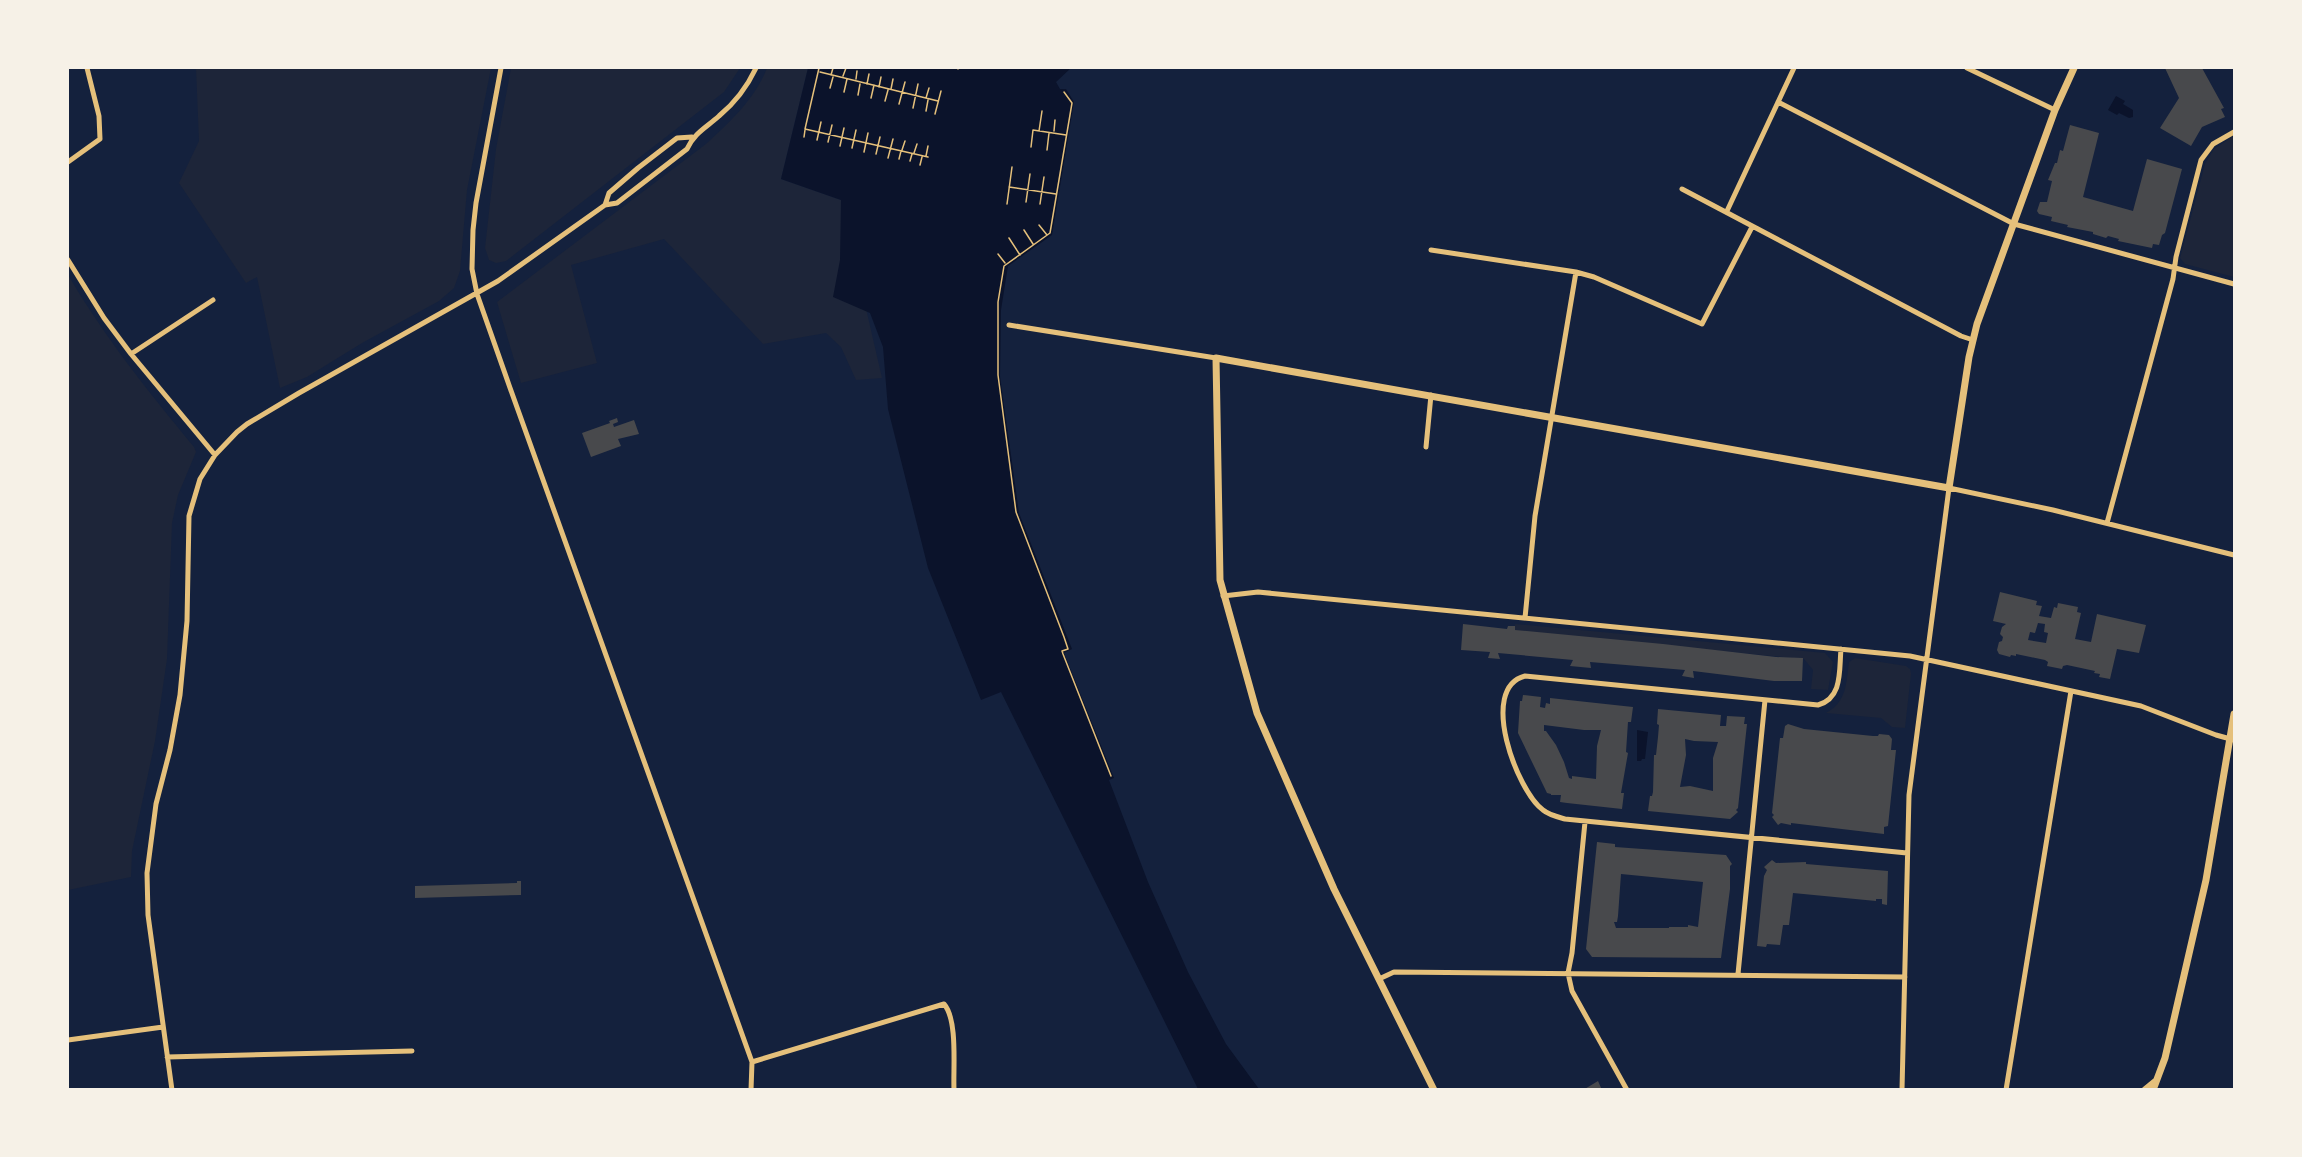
<svg xmlns="http://www.w3.org/2000/svg" width="2302" height="1157" viewBox="0 0 2302 1157" font-family="'Asap Condensed',sans-serif">
<rect width="100%" height="100%" fill="#14213d"/>
<!-- green -->
<path fill="#1d2539" d="M196 68H491L467 190 460 271 454 288 439 301 362 343 307 377 280 388 257 277 246 283 179 183 199 141Z
M511 68H740L724 92 506 261 496 263 489 260 485 248 496 149Z
M767 68H808L781 179 841 200 882 378 856 380 841 347 826 333 763 344 664 239 571 265 597 363 521 383 497 302 706 144C730 122 755 99 767 68Z
M2234 136V277L2185 264 2180 258 2205 164 2214 149Z
M68 275C106 339 147 390 194 447L196 452 178 495 172 523 167 659 155 741 132 851 131 877 68 890Z
M1515 624 1825 653 1833 662 1828 690 1811 689 1813 670 1804 659 1515 631Z
M1855 658 1906 666 1910 669 1911 674 1905 728 1892 727 1881 718 1826 713C1847 702 1846 683 1849 662Z"/>
<!-- water -->
<path fill="#0b132b" d="M808 68H1071L1056 82 1060 89H1066L1074 102 1052 235 1008 266 1001 310 1000 376 1019 513 1072 649 1064 653 1114 778 1109 780 1148 882 1188 972 1226 1044 1259 1089H1198L1001 692 981 700 928 568 888 409 883 347 870 313 833 297 840 260 841 200 781 179Z
M2116 96 2125 101 2123 104 2133 110V117L2129 118 2119 113 2117 115 2108 110Z
M1637 730 1648 732 1645 759H1642L1641 761H1637Z"/>
<!-- building -->
<path fill="#48494c" fill-rule="evenodd" d="M2165 68H2202L2224 108 2221 109 2225 117 2202 127 2191 146 2160 128 2179 98Z
M2070 125 2099 133 2083 197 2133 211 2147 159 2182 169 2165 233 2162 235 2159 245 2153 244 2152 248 2118 241 2119 239 2108 236 2106 238 2093 234V232L2067 227 2068 225 2051 221 2052 217 2039 214 2037 211 2040 202H2047L2052 181 2048 180 2055 163H2057L2060 150 2063 151Z
M617 418 618 422 613 424 614 427 634 420 639 434 618 439 621 446 591 457 582 433 610 423 609 421Z
M2000 592 2037 601 2036 605 2042 606 2039 616 2051 618 2054 607 2057 608 2058 603 2078 607 2077 612 2081 613 2075 639 2091 642 2097 614 2146 625 2139 653 2117 649 2110 679 2099 677 2100 674 2094 673 2095 671 2067 665 2063 666 2062 669 2047 666 2048 662 2045 660 2016 654V656L2011 655 2010 657 1999 654 1997 650 1999 642 2002 641 2003 637 2000 634 2002 627 2006 624 1993 621ZM2038 623 2045 624 2044 632 2048 633 2046 643 2028 640 2030 632 2035 633Z
M1463 624 1507 629 1508 626H1515V630L1663 644 1776 657 1803 658 1802 681H1774L1693 671 1694 678 1682 676 1685 670 1590 662 1591 668 1570 666 1573 660 1498 653 1500 659 1488 658 1490 652 1461 650Z
M1523 695 1541 697 1540 707 1545 708 1546 703 1550 704V698L1633 707 1631 722H1628L1626 752 1628 753 1621 793H1624L1622 809 1567 803 1560 802 1561 795H1551V794L1547 793 1518 733 1520 701H1522ZM1544 725 1584 730H1601L1597 746 1596 779 1572 776V779L1569 778 1564 762 1556 745 1546 731H1544Z
M1658 709 1721 715 1720 726H1726L1727 716 1745 717 1744 724H1747L1738 808 1736 810 1738 812 1730 819 1648 811 1650 796H1652L1653 792 1654 755H1656L1658 737 1659 725 1657 724ZM1685 739 1694 741 1718 742 1713 758V791L1690 786 1680 787 1686 755Z
M1788 724 1804 729 1873 736H1878L1879 734 1889 735 1892 739 1891 750H1896L1888 826 1884 827V834L1791 823V825L1781 823 1778 825 1772 817 1774 815 1772 813 1780 738H1783L1785 726Z
M1597 842 1615 844V847L1726 855 1732 864 1730 866V889L1721 958 1592 957 1586 949ZM1621 874 1703 882 1698 927 1688 925V927H1669V928H1616L1614 922H1617L1618 916Z
M1772 860 1776 863 1806 862V864L1888 871 1887 905 1882 904V899H1876V901L1793 893 1789 925H1783L1780 945 1767 944 1766 947 1757 946 1764 876 1767 870 1764 867Z
M517 881H521V895L415 898V886L517 883Z
M1598 1081 1602 1090H1583Z"/>
<g fill="none" stroke-linecap="round" stroke-linejoin="round">
<!-- path -->
<path stroke="#e5c07b" stroke-width="1.5" d="M819 68 805 129 928 157
M958 69V68
M820 72 938 101
M831 75 833 68
M843 76 846 68
M856 79 857 71
M867 84 869 74
M879 87 881 77
M830 88 833 77
M891 89 893 79
M844 92 847 79
M1064 92 1072 103 1050 233 1004 266 998 302V375L1016 512 1064 637 1068 649 1062 651 1063 654 1111 776
M858 95 860 84
M871 98 874 85
M926 98 929 88
M885 101 888 90
M899 104 905 82
M913 108 918 84
M926 111 928 100
M935 114 941 91
M1039 131 1042 111
M1054 131 1055 120
M804 137 805 130
M817 140 821 122
M828 142 832 125
M840 146 844 128
M1031 147 1033 130 1066 135
M852 148 856 130
M902 150 905 141
M1047 150 1049 133
M864 152 868 133
M914 153 917 144
M876 154 880 137
M926 156 928 146
M888 158 893 139
M899 159 901 151
M910 161 912 154
M920 165 922 157
M1009 187 1056 194
M1026 202 1030 174
M1007 204 1012 167
M1040 204 1044 177
M1039 225 1047 235
M1024 230 1033 244
M1009 238 1020 255
M998 254 1005 263"/>
<!-- minor -->
<path stroke="#e5c07b" stroke-width="5" d="M501 68 476 203 473 230 472 269 477 294 509 385 752 1062 751 1090
M1967 68 2055 110
M1778 102 2014 224 2234 284
M68 162 100 139 99 116 87 68
M1682 189 1961 336 1973 340
M605 205 609 193 638 168 677 138 692 137
M1727 211 1794 68
M1431 250 1576 272 1594 277 1702 324 1752 227
M68 260 104 318 131 354 215 455
M1009 325 1216 358
M131 354 213 300
M1426 447 1431 395
M2107 523 2173 279 2176 257 2201 160 2213 144 2234 132
M1223 596 1258 592 1910 656 2141 706 2216 735 2234 740
M1525 618 1535 516 1576 272
M1841 649C1839 670 1843 698 1818 705L1525 676C1478 688 1517 791 1543 810 1549 815 1558 817 1565 819L1907 853
M1585 822 1572 953 1568 973 1572 991 1627 1090
M1738 974 1765 700
M1379 979 1394 972 1905 977
M68 1040 163 1027
M167 1057 412 1051
M752 1062 944 1004C958 1020 953 1068 954 1090
M172 1090 148 915 147 873 156 804 170 750 180 695 187 621 189 516 200 479 215 455 237 432 247 424 299 393 498 281 605 205 617 203 687 149C694 133 707 127 719 116 736 102 747 87 756 68
M1902 1090 1909 795 1949 488 2053 510 2234 555
M2006 1090 2071 691"/>
<!-- tertiary -->
<path stroke="#e5c07b" stroke-width="7" d="M1434 1090 1334 889 1257 713 1220 580 1216 358 1949 488 1969 357 1977 324 2055 110 2074 68
M2145 1090 2156 1081
M2153 1090 2165 1058 2206 880 2234 714"/>
</g>
<!-- border -->
<rect width="2302" height="1157" fill="none" stroke="#f6f1e7" stroke-width="138"/>
</svg>
